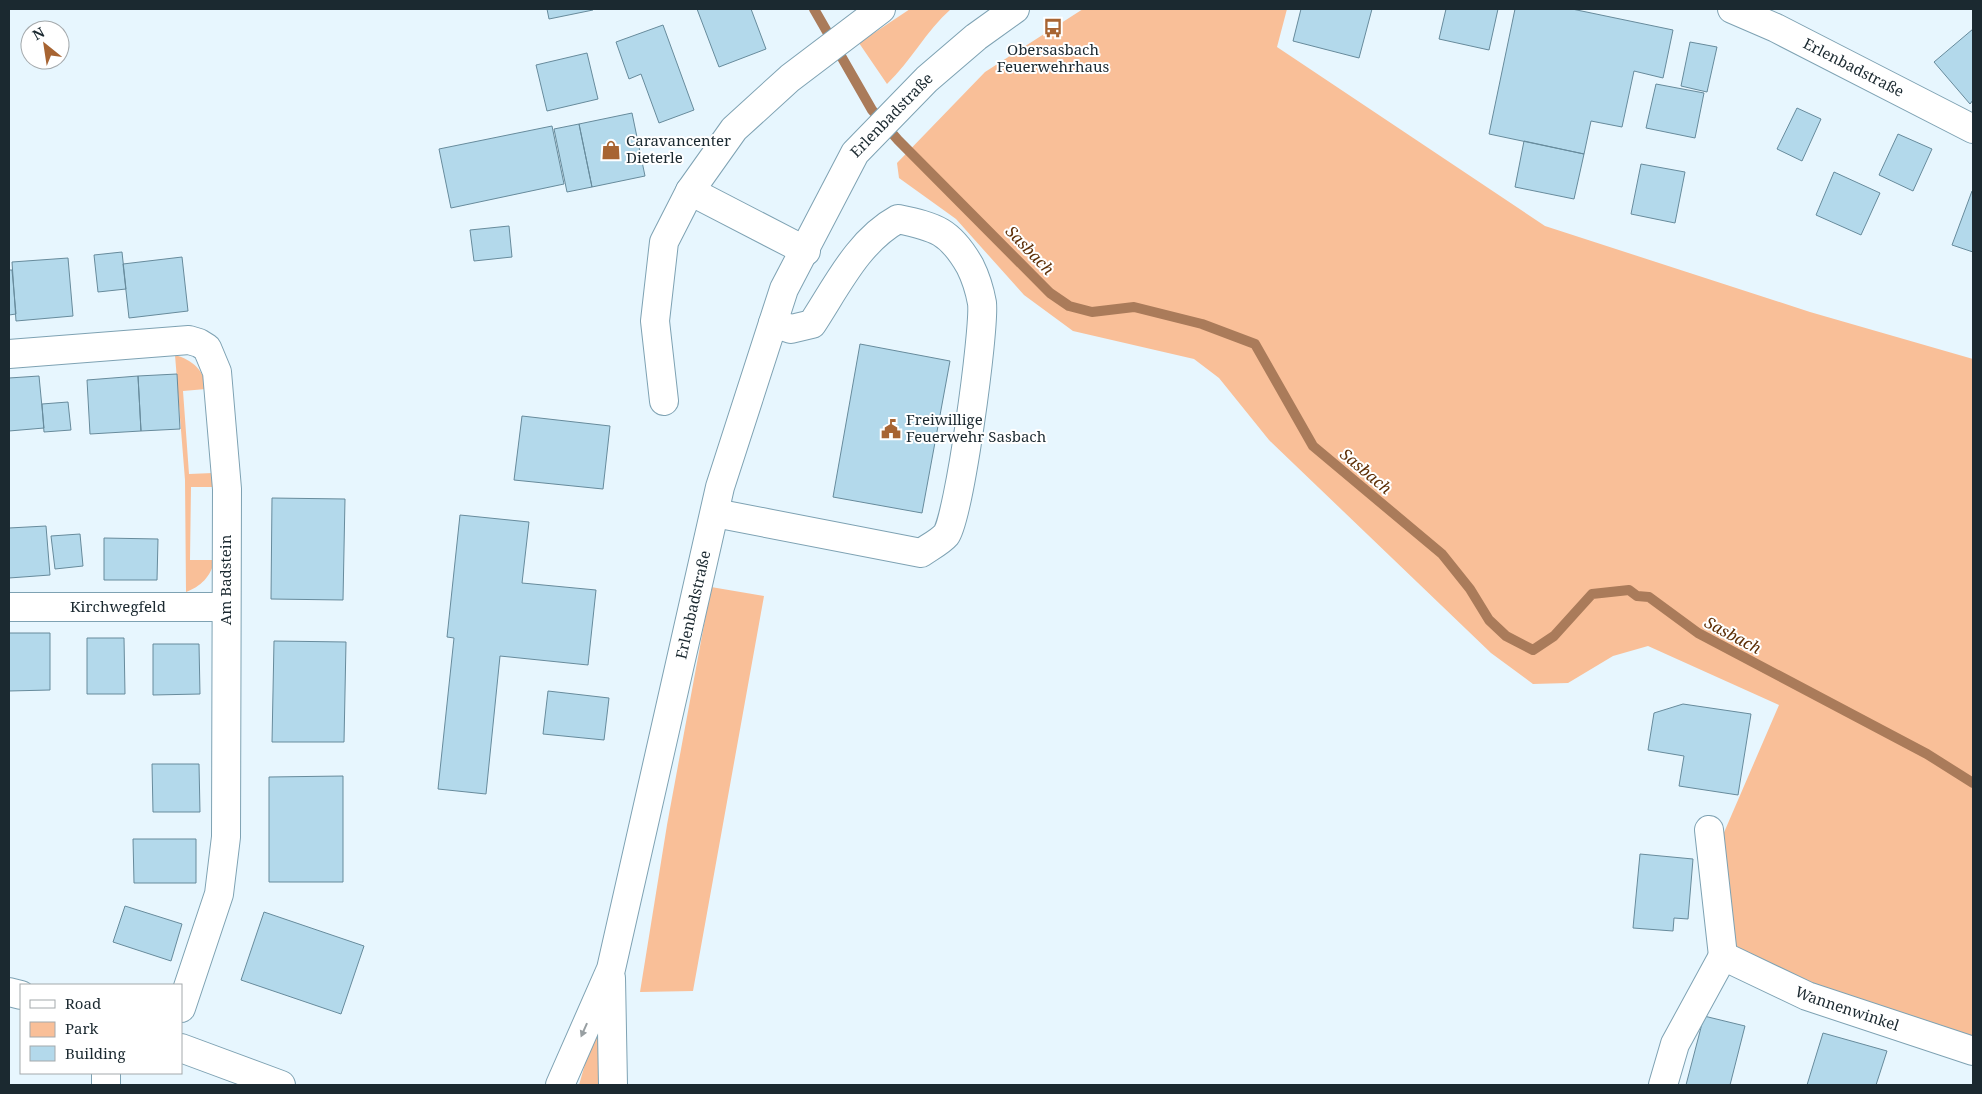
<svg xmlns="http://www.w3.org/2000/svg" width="1982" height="1094" viewBox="0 0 1982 1094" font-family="'Noto Serif',serif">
<rect width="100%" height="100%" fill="#e7f6fe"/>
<!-- green -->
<path fill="#f9bf98" d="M910 9H951C926 31 911 61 887 84L859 43Z
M1083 9H1287L1277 47 1545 226 1810 312 1973 359V1041L1747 961 1733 947 1716 851 1779 705 1648 646 1613 656 1568 683 1533 684 1491 653 1269 440 1219 378 1194 359 1073 331 1024 295 956 219 899 178 897 163 985 72Z
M175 355C192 360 205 370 206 389L183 391 189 474 213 473 214 487H191L190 560H214C212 576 200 587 186 592L185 480Z
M711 587 764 596 693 991 640 992 667 825Z
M593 1036 599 1038 598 1085H579Z"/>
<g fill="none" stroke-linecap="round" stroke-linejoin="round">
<!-- stream -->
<path stroke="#aa7b5a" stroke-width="10" d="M814 9 872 110 898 140 1050 293 1069 306 1092 312 1134 307 1202 324 1255 344 1313 446 1442 554 1470 589 1489 620 1506 636 1533 650 1554 636 1592 594 1629 590 1637 596 1649 597 1698 633 1927 754 1973 783"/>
</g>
<!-- building -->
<path fill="#b3d9eb" stroke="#678b9c" d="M547 9H593V10L549 19Z
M697 9H751L766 49 719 67Z
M1301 9H1372L1359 58 1293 41Z
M1446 9H1498L1489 50 1439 39Z
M1515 9H1572L1673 30 1663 78 1634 71 1622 127 1591 121 1584 154 1489 134Z
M663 25 694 110 659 123 641 74 629 79 616 42Z
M1973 29V100L1970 104 1934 62Z
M1690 42 1717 47 1707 92 1681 86Z
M587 53 598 99 547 111 536 65Z
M1656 84 1704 93 1695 138 1646 128Z
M1797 108 1821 119 1802 161 1777 149Z
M632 113 645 176 592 187 579 124Z
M579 124 592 187 567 192 554 129Z
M552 126 564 184 451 208 439 149Z
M1898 134 1932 149 1913 191 1879 175Z
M1524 141 1584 154 1574 199 1515 187Z
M1641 164 1685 172 1675 223 1631 214Z
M1834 172 1880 193 1861 235 1816 215Z
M1972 191H1973V252L1952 245Z
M509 226 512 257 474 261 470 230Z
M122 252 126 289 98 292 94 255Z
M182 257 188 311 129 318 123 264Z
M68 258 73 316 16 321 12 262Z
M9 270H12L16 314 9 315Z
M860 344 950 361 922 513 833 497Z
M177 374 180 429 141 431 138 376Z
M39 376 44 428 9 431V378Z
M138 376 141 431 90 434 87 380Z
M68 402 71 430 44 432 42 404Z
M522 416 610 426 603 489 514 480Z
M272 498 345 499 343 600 271 599Z
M460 515 529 522 522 583 596 590 588 665 500 656 486 794 438 789 454 638 447 637Z
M46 526 50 575 9 578V528Z
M80 534 83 566 55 569 51 536Z
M104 538 158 539 157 580H104Z
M9 633H50V690L9 691Z
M87 638H124L125 694H87Z
M274 641 346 642 344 742H272Z
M153 644H199L200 694 153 695Z
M548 691 609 698 604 740 543 734Z
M1683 704 1751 714 1738 795 1679 786 1684 756 1648 750 1654 713Z
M152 764H199L200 812H153Z
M343 776V882H269V777Z
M133 839H196V883H134Z
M1640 854 1693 859 1688 919 1674 918 1673 931 1633 928Z
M125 906 182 924 171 961 113 942Z
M264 912 364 946 341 1014 241 980Z
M1704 1016 1745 1026 1730 1085H1686Z
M1823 1033 1887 1051 1876 1085H1807Z"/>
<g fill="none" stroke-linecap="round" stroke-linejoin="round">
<defs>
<g id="minor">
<path id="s1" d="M1732 9 1776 28 1973 129"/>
<path d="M690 191 806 251"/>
<path d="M9 354 189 340 199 343 207 348 217 372 227 489 226 837 219 894 181 1008"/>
<path d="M664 401 655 321 664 242 690 191 734 129 790 78 881 9"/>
<path d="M715 513 921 553C928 548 940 542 946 535 959 519 985 329 982 303 980 292 975 276 970 266 950 231 936 227 898 219 858 241 837 286 812 324L791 329 773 323"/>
<path id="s2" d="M9 607H226"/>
<path d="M1709 830 1723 956"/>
<path d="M611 978 613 1085"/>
<path d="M9 992 21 995"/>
<path d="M181 1048 281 1085"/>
<path d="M106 1085V1073"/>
<path id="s3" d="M560 1085 611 969 720 487 784 289 855 153 927 79 976 37 1015 9"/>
<path id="s4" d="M1663 1085 1675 1044 1723 956 1807 996 1973 1051"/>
</g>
</defs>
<!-- minor casing -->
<use href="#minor" stroke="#7ea2b3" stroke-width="30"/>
<!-- minor -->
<use href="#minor" stroke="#fff" stroke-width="28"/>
</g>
<!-- one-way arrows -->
<defs><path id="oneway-solid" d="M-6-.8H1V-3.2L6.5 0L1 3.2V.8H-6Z" transform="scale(1.25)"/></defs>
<use fill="#989fa2" href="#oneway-solid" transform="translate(584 1030) rotate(114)"/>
<!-- icons -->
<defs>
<symbol id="bus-bare" viewBox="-9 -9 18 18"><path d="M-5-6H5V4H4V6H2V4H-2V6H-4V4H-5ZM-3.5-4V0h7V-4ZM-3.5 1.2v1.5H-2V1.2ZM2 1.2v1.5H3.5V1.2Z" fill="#a76432" stroke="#fff" stroke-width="2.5" paint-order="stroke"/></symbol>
<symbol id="shop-bare" viewBox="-9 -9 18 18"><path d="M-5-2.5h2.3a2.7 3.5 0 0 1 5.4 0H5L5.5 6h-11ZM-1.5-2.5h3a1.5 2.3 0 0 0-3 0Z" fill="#a76432" stroke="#fff" stroke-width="2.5" paint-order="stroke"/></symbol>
<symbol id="civic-bare" viewBox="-9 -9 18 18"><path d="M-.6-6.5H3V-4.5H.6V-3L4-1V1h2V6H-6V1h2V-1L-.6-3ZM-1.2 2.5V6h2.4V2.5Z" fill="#a76432" stroke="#fff" stroke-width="2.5" paint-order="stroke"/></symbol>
</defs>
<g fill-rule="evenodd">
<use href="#bus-bare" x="1039" y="14" width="28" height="28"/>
<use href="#shop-bare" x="597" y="136" width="28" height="28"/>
<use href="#civic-bare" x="877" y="415" width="28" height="28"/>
</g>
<g text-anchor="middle" stroke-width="4" stroke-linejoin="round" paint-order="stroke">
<!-- poi labels -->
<g font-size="15" fill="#1b2930" stroke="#fff" text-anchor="start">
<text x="1053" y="55" text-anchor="middle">Obersasbach<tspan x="1053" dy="17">Feuerwehrhaus</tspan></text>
<text x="626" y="146">Caravancenter<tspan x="626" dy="17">Dieterle</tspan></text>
<text x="906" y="425">Freiwillige<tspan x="906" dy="17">Feuerwehr Sasbach</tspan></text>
</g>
<!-- street labels -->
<g font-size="15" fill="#1b2930" stroke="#fff">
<text dy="5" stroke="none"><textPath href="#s1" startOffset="135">Erlenbadstraße</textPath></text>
<text dy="5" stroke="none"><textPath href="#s3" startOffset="1035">Erlenbadstraße</textPath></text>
<text transform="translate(226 580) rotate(-90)" y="5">Am Badstein</text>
<text dy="5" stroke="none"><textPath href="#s3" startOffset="500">Erlenbadstraße</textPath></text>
<text dy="5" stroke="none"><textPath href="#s2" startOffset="109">Kirchwegfeld</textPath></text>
<text dy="5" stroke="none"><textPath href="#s4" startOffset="278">Wannenwinkel</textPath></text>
</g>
<!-- water labels -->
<g font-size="16" font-style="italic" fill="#5e2f07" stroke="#fff">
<text transform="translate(1030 250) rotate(46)" y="6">Sasbach</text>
<text transform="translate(1366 471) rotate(40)" y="6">Sasbach</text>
<text transform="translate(1733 635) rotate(28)" y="6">Sasbach</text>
</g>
</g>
<!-- border -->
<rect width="1982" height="1094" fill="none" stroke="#1b2930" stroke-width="20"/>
<!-- legend -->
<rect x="20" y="984" width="162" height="90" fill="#ffffff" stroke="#a4a9ac"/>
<rect x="30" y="1000" width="25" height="8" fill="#ffffff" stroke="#a4a9ac"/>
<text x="65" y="1009" font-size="15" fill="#1b2930">Road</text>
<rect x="30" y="1022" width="25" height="15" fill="#f9bf98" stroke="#a4a9ac"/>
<text x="65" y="1034" font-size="15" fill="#1b2930">Park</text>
<rect x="30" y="1046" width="25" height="15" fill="#b3d9eb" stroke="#a4a9ac"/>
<text x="65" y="1059" font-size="15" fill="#1b2930">Building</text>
<!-- north arrow -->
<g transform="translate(45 45) rotate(330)"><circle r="24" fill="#ffffff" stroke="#a4a9ac"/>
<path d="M0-4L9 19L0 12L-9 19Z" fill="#a76432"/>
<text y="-8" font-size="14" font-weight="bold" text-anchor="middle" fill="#1b2930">N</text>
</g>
</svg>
